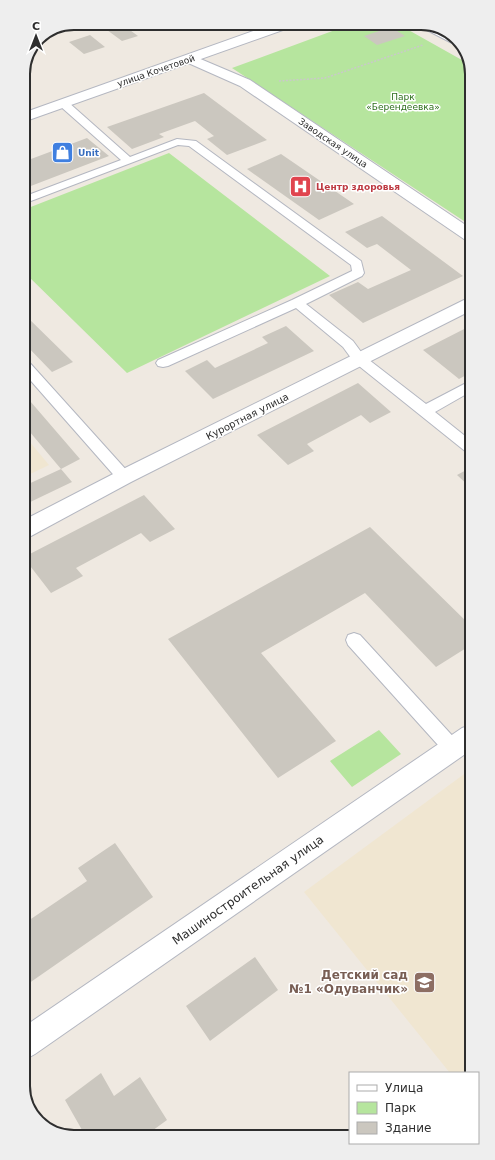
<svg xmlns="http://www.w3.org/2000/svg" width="495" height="1160" viewBox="0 0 495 1160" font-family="'DejaVu Sans',sans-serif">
<rect width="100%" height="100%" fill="#efe9e1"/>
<!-- education -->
<path fill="#f0e6d1" d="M24 435 49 465 24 477Z
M471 769 472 1073H450L304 892Z"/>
<!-- green -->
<path fill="#b6e59e" d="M354 23H396L469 64 470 225 232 68Z
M169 153 330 276 127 373 24 272 23 210Z
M379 730 401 754 352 787 330 761Z"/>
<!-- building -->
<path fill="#cbc7bf" d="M123 25 138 36 122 41 107 30Z
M391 27 405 36 377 45 364 36Z
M90 35 105 47 84 54 69 42Z
M204 93 267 140 227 155 207 139 214 136 195 121 159 134 164 137 132 149 107 127Z
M87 138 109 156 23 189V162Z
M281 154 354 204 319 220 247 169Z
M382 216 463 276 363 323 329 295 358 282 368 289 411 270 377 244 367 248 345 232Z
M24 314 73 362 52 372 24 343Z
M286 326 314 351 213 399 185 371 207 360 215 368 268 343 262 337Z
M470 326V373L459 379 423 350Z
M358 383 391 412 370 423 361 415 307 444 314 451 288 465 257 435Z
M24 394 80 459 61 469 24 425Z
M470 468V487L457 475Z
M61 469 72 482 24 505V486Z
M144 495 175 529 150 542 141 533 76 568 83 576 51 593 24 558V557Z
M370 527 471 626V645L436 667 365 593 261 653 336 741 278 778 168 639Z
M115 843 153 897 25 986V923L87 881 78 868Z
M255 957 278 990 210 1041 186 1006Z
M101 1073 114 1096 140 1077 167 1120 145 1136 86 1137 65 1100Z"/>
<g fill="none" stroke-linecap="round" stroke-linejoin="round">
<defs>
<path id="lane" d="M64 101 68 102 130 157 177 139 196 141 361 261 364 273 362 276 306 304 353 341 364 356 426 404 470 381V392L435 412 470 440V452L465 451 354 362 343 347 296 308 168 366 163 367 158 366 156 363 158 360 292 300 352 271 351 265 189 146 178 145 23 204V197L121 160 60 106 59 104Z
M24 361 29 362 129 473 131 477 129 481 124 482 119 481 24 373Z
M354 633 360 635 459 743 462 749 459 755 453 757 447 755 348 645 346 640 348 635Z"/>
<path id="street" d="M420 23H425L452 34 459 43H452L421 27Z
M191 55 250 80 470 228V241L464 239 240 86 186 62 184 59 186 56Z
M470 298V311L131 482 31 536 24 538V520L117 472 464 300Z
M471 725V750L35 1054 26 1059 25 1026 462 728Z"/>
<path id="secondary" d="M276 23H295L294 26 23 122V113Z"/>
</defs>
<!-- lane casing -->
<use href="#lane" stroke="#b4b7c1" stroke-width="2"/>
<!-- street casing -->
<use href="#street" stroke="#b4b7c1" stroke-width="2"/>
<!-- secondary casing -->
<use href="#secondary" stroke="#b4b7c1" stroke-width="2"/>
<!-- path -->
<path stroke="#c9c9c9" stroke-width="1.5" stroke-dasharray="2 1.5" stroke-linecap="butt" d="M279 81 325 78 423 45"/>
<!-- lane -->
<use href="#lane" fill="#fff" fill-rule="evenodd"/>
<!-- street -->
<use href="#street" fill="#fff" fill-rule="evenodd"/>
<!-- secondary -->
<use href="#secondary" fill="#fff" fill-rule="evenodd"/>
</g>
<!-- icons -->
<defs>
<symbol id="shop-square" viewBox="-11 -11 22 22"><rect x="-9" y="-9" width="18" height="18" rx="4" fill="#3f7fe0" stroke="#fff"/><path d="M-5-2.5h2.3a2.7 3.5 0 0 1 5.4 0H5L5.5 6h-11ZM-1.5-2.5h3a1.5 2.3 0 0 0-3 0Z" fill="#fff"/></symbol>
<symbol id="hospital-square" viewBox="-11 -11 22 22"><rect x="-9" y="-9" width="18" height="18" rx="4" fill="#e0444e" stroke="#fff"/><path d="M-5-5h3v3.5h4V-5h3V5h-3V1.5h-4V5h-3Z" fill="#fff"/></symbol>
<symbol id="school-square" viewBox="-11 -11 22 22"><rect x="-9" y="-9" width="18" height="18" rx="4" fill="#8d6e63" stroke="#fff"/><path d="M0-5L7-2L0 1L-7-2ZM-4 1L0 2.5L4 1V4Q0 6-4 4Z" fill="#fff"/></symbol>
</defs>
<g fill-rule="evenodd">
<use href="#shop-square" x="50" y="140" width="25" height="25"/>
<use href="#hospital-square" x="288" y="174" width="25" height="25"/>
<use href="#school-square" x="412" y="970" width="25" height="25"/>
</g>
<g text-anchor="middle" stroke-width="3" stroke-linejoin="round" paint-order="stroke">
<!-- far-street labels -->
<g font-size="9" fill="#2e2e2e" stroke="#fff">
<text transform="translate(156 71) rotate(-19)" y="3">улица Кочетовой</text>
<text transform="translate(333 143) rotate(34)" y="3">Заводская улица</text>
</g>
<!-- far-park labels -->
<g font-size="9" fill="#2c6e1b" stroke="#fff">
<text x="403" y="100">Парк<tspan x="403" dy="10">«Берендеевка»</tspan></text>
</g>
<!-- far-shop labels -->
<g font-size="9" font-weight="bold" fill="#366cbe" stroke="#fff" text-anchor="start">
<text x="78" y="156">Unit</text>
</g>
<!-- far-health labels -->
<g font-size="9" font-weight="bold" fill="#be3a42" stroke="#fff" text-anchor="start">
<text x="316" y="190">Центр здоровья</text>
</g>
<!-- street labels -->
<g font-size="10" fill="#2e2e2e" stroke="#fff">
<text transform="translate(247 416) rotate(-27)" y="4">Курортная улица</text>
</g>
<!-- near-street labels -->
<g font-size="12" fill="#2e2e2e" stroke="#fff">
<text transform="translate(248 890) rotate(-35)" y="4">Машиностроительная улица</text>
</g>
<!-- near-education labels -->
<g font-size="12" font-weight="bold" fill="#785e54" stroke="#fff" text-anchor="end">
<text x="408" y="979">Детский сад<tspan x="408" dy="14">№1 «Одуванчик»</tspan></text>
</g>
</g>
<!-- crop -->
<path d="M0 0H495V1160H0ZM74 30H421A44 44 0 0 1 465 74V1086A44 44 0 0 1 421 1130H74A44 44 0 0 1 30 1086V74A44 44 0 0 1 74 30Z" fill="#eee" fill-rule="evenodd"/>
<path fill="none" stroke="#2e2e2e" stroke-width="2" d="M74 30H421A44 44 0 0 1 465 74V1086A44 44 0 0 1 421 1130H74A44 44 0 0 1 30 1086V74A44 44 0 0 1 74 30Z"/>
<!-- legend -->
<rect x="349" y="1072" width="130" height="72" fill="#ffffff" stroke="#ababab"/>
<rect x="357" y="1085" width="20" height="6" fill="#ffffff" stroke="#ababab"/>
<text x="385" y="1092" font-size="12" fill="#2e2e2e">Улица</text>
<rect x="357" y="1102" width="20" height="12" fill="#b6e59e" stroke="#ababab"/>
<text x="385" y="1112" font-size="12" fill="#2e2e2e">Парк</text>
<rect x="357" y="1122" width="20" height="12" fill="#cbc7bf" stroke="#ababab"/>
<text x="385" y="1132" font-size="12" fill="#2e2e2e">Здание</text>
<!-- north arrow -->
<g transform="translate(36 36)" stroke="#ffffff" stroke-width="3" paint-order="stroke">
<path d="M0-3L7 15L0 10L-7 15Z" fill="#2e2e2e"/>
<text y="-6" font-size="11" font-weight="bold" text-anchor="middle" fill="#2e2e2e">С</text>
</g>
</svg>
